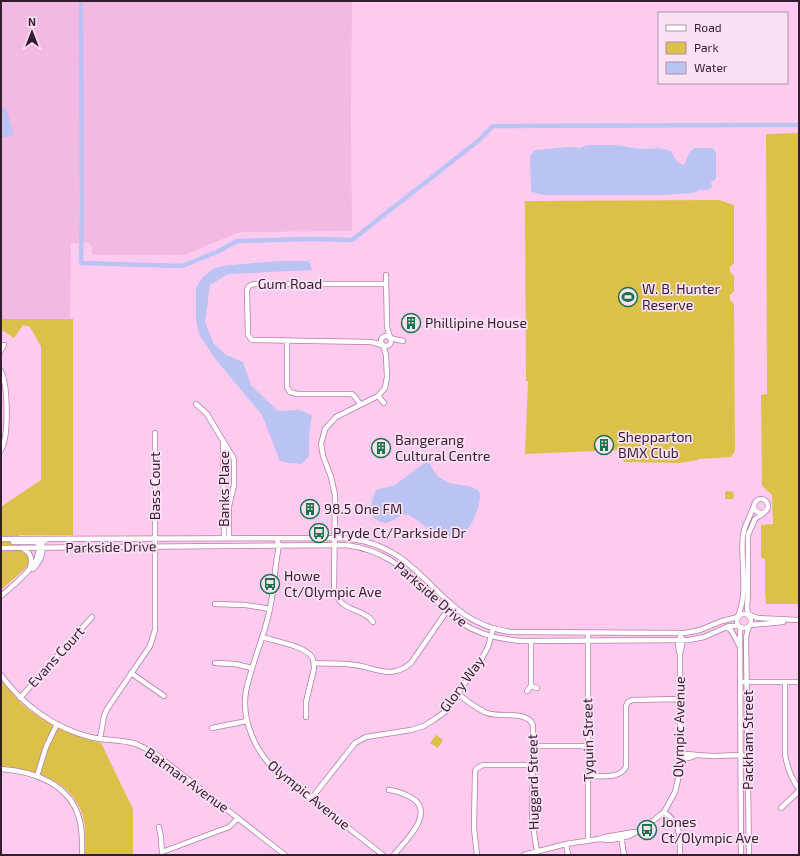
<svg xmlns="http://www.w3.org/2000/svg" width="800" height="856" viewBox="0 0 800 856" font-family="'Exo 2',sans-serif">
<rect width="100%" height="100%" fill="#fecbf0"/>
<!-- built -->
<path fill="#f2bae3" d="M1 1H352L351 120 352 231 240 232 184 255H92V247L89 243H71L70 319H1Z"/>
<!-- green -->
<path fill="#dbc049" d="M799 133V604H766L765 594V559L761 558V525L773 524 772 495 762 486 761 395 767 394 766 134Z
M719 200 734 205V263L730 267V272L734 276V291L730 295V300L734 304 735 451 731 457 699 459 698 460 680 463 624 462 620 450 525 454 528 381H526L525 201Z
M2 319H73V535H19L20 551 26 553 29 557 28 566 1 590V508L2 506 41 480V346L30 327 23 325 14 338 2 330Z
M727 491 733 492 734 496 733 499H725V492Z
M1 680C7 687 13 694 19 701 40 721 73 737 101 743L133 809V855H85C85 844 86 832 84 821 76 781 36 770 1 766Z
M436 735 443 740 438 748 430 743Z"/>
<!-- water -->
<path fill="#bac3f1" d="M6 108 14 135 1 138V109Z
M587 145H615L641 149 660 148 671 151 677 162 684 165 689 153 694 148H713L716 153V179L711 182 712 188 708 190H700L693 193 659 195H545L531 192 530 156 535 150 570 147 580 148Z
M281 261H309L312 270 228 274 210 285 205 323 214 344 226 355 243 362 251 385 278 411 300 410 312 415 309 437V456L302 464 289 463 280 461 262 415 216 360 199 334 196 319V288L203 277 214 268 230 265Z
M427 457C431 463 432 470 437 475 449 488 468 482 479 491 482 500 477 510 474 518 473 523 469 527 465 531 451 545 432 530 419 522 416 520 414 518 411 516 402 511 397 520 389 522 385 524 381 522 377 520 367 515 372 499 376 490L395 485 426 462 425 459Z"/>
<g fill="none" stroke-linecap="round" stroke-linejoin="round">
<!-- canal -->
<path stroke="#bac3f1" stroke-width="4.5" d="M81 1 82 212 81 263 182 266 217 252 237 241 311 239 352 240 478 141 493 126 799 125"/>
<defs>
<path id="minor" d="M386 275 387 327 390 337
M381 341a5 5 0 1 1 10 0a5 5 0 1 1-10 0Z
M390 338 403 341
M287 341V387L290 392 297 394H352L355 397 360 404
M382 345 371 342 252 340 248 335 247 290 249 286 254 284H386
M1 350 4 345
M1 371C8 385 9 437 1 450
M378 396 384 403
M196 404 207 414 234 459V485L229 506V538
M223 442 224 538
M754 506a7 7 0 1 1 14 0a7 7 0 1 1-14 0Z
M276 538 279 545 278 551C274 573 274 595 268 617 262 642 251 666 246 691 241 721 256 753 278 773L383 855
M1 539 335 538C361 538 386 546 406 562 443 592 459 625 511 632L685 633 700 630 722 621 738 617
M13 542H35L41 544
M1 548 346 545C383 550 404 567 429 593 438 603 448 615 460 622 479 635 501 640 524 641L689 640 704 637 729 626H739
M22 548C30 552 33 558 30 567
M33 569C40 562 44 555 42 545
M1 596C12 586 27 575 35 562 40 554 37 545 46 540
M215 604 246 605 270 609
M737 621a7 7 0 1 1 14 0a7 7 0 1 1-14 0Z
M748 615 747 607 748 592V535L755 519 764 513
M749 615 758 618 799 620
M738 616C749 591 740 561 743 535L745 527 754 506
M373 622C367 612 352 611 343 604 339 601 337 596 334 591L335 495 331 477 323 456 321 444 323 437 325 429 336 417 378 396 385 388 387 377 386 355 383 345
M750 625 783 622
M749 626 746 637 749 855
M726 627 731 630 739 645
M740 627 741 855
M588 633V841
M262 637C275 641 305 646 312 657 314 661 314 665 314 669L306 702V717
M680 654 682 646V638
M215 663 235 664 252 668
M314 663C328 664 342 663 355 665 377 668 391 680 411 663L451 605
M131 673 164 696
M1 675C23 705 54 728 90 737 105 741 121 739 136 744 143 747 150 751 157 755L285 855
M740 682H799
M785 682V754C787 768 791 778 799 789
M531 686V641
M527 691 531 686 537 688
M458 694C467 701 477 709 487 713 500 718 527 710 533 725L532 820 537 851
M20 698 92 617
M212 728 247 721
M100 739 104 716 107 709 150 646 155 630V433
M532 746H588
M680 754C692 754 704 756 716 756 727 756 737 754 748 756
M681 758H689L694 756
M1 769C33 771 70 784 79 818 83 830 82 843 82 855
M37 776 46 747 57 724
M589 776C601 776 620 779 626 767V706L628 702 632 700 680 699
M389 790C398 791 405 794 412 798 436 813 405 841 394 855
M311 799 355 743 366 737 411 730 424 726 435 719 446 711 482 658 488 647 493 629
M781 808 799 791
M664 812C681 824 680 835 680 855
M159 827 161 838 162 853
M621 836 624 855
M599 839 605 837 634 832
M566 844 568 855
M162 852 229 827 238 818
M477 855 474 828 475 773 476 769 483 765H532
M524 855 566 844 599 839 611 840 629 836 644 828 664 812 675 792 680 771V655L678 645 681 633"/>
</defs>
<!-- minor casing -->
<use href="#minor" stroke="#b67ba7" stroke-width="6"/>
<!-- minor -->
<use href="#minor" stroke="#fff" stroke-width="4.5"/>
</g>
<!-- icons -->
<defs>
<symbol id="stadium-ring" viewBox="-11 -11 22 22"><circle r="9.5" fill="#fbe1f4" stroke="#1b7347" stroke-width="1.5"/><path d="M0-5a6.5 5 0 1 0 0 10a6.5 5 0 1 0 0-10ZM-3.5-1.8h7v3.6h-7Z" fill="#1b7347"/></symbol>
<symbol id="building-ring" viewBox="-11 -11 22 22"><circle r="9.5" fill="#fbe1f4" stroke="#1b7347" stroke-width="1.5"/><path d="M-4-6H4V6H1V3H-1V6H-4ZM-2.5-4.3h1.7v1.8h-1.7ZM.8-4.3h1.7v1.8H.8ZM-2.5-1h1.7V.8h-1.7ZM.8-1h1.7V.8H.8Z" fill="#1b7347"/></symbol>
<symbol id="bus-ring" viewBox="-11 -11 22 22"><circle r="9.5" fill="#fbe1f4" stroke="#1b7347" stroke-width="1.5"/><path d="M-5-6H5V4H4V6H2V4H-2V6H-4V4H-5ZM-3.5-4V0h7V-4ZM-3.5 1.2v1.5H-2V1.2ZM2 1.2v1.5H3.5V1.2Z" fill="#1b7347"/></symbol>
</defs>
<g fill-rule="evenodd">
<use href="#stadium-ring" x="617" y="286" width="22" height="22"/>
<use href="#building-ring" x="400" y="312" width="22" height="22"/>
<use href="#building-ring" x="593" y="434" width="22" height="22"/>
<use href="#building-ring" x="370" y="437" width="22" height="22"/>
<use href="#building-ring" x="299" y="498" width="22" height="22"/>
<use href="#bus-ring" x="308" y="522" width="22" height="22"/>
<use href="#bus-ring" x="259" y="573" width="22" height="22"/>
<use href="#bus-ring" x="636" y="819" width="22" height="22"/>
</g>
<g text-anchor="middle" stroke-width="3.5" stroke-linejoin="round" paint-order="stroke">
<!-- street labels -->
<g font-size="14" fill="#351d2f" stroke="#fbe1f4">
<text x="290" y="289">Gum Road</text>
<text transform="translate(155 486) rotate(-90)" y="5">Bass Court</text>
<text transform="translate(224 489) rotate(-90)" y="5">Banks Place</text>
<text transform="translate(111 547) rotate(-1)" y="5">Parkside Drive</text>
<text transform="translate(431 594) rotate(41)" y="5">Parkside Drive</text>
<text transform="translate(56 657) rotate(-48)" y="5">Evans Court</text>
<text transform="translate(462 684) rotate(-54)" y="5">Glory Way</text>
<text transform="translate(679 727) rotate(-89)" y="5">Olympic Avenue</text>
<text transform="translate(588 740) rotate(-91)" y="5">Tyquin Street</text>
<text transform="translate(748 740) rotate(-90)" y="5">Packham Street</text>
<text transform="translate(187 780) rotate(36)" y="5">Batman Avenue</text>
<text transform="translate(533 782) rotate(-91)" y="5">Huggard Street</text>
<text transform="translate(309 795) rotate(39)" y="5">Olympic Avenue</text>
</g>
<!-- poi labels -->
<g font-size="14" fill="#351d2f" stroke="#fbe1f4" text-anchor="start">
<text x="642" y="294">W. B. Hunter<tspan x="642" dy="16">Reserve</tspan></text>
<text x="425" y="328">Phillipine House</text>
<text x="618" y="442">Shepparton<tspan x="618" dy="16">BMX Club</tspan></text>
<text x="395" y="445">Bangerang<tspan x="395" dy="16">Cultural Centre</tspan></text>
<text x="324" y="514">98.5 One FM</text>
<text x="333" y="538">Pryde Ct/Parkside Dr</text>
<text x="284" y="581">Howe<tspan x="284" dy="16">Ct/Olympic Ave</tspan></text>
<text x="661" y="827">Jones<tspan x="661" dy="16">Ct/Olympic Ave</tspan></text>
</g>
</g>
<!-- border -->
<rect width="800" height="856" fill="none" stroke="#351d2f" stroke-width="4"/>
<!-- legend -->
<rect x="658" y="12" width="130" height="72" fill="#fbe1f4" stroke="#ac93a5"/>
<rect x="666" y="25" width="20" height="6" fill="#ffffff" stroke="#ac93a5"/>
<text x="694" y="32" font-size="12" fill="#351d2f">Road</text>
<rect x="666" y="42" width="20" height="12" fill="#dbc049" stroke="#ac93a5"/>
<text x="694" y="52" font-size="12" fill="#351d2f">Park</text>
<rect x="666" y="62" width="20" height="12" fill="#bac3f1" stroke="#ac93a5"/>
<text x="694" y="72" font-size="12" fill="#351d2f">Water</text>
<!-- north arrow -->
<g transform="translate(32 32)" stroke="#fbe1f4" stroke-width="3" paint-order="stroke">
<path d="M0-3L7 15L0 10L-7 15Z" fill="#351d2f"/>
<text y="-6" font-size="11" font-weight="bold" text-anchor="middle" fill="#351d2f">N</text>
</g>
</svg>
